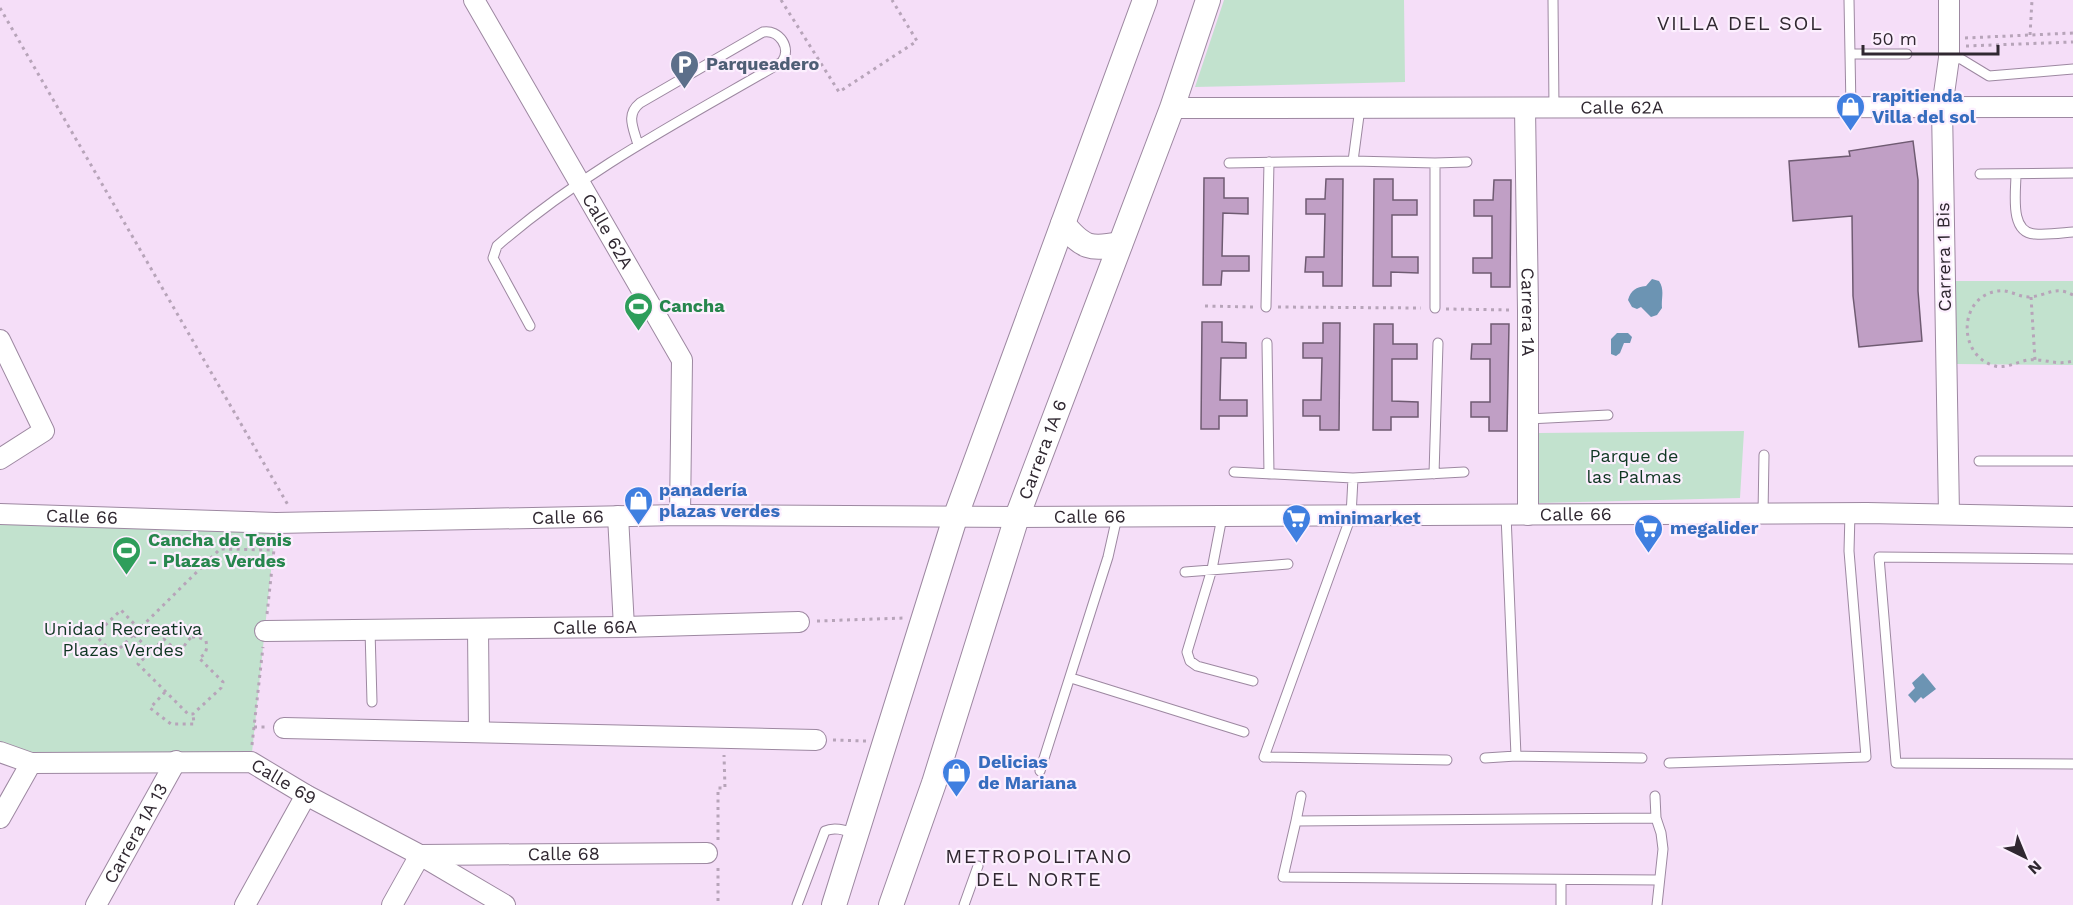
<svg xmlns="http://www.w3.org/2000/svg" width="2073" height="905" viewBox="0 0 2073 905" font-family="'Work Sans',sans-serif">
<rect width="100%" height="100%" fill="#f5def8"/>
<!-- green -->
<path fill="#c2e2ce" d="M1224 0H1404L1405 82 1195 87Z
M1956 281H2073V365L1956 364Z
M1744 431 1740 498 1539 503V433Z
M0 517 276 523 251 762 0 752Z"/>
<!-- water -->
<path fill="#6c94b3" d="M1652 279 1659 281C1665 290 1661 298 1662 308L1657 315 1651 317 1641 307 1637 309 1632 307 1628 300C1631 290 1636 287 1646 286Z
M1617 333H1628L1632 337 1630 343H1624L1620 353 1616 356 1611 354V339Z
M1923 673 1936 689 1923 699 1921 697 1915 703 1908 695 1915 688 1912 683Z"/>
<!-- building -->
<path fill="#c09fc5" stroke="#6f5b72" stroke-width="1.5" d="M1913 141 1918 180V291L1922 341 1859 347 1853 296 1852 216 1793 221 1789 161 1850 156 1849 151Z
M1204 178H1224V198H1248V214L1223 213 1222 256H1249V271H1222L1221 285H1203Z
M1326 179H1343L1342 286H1323V272H1305L1306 257H1324L1325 214H1306V199H1325Z
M1374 179H1393V200H1417V215H1392V257H1418V273L1391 272V286H1373Z
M1494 180H1511L1510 287H1491V273H1473V258H1492V216H1474V200H1493Z
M1202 322H1222V342L1246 343V358H1221L1220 400H1247V416H1219V429H1201Z
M1323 323H1340L1339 430H1320V416H1303V400H1321L1322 358H1303V343H1323Z
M1374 324H1393V344H1417V359H1392V401L1418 402V417H1391V430H1373Z
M1491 324H1509L1507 431H1489V417H1471V402H1490V359H1471L1472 344H1491Z"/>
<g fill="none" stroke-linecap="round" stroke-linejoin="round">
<defs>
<path id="service" d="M1553 0 1554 108
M1849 0 1851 108
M1850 54H1907
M1949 58 1961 59 1989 76 2073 69
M1353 161 1360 108
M1229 163 1353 161 1435 163V308
M1435 163 1467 162
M1980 174 2073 173
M2016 174C2016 192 2009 233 2035 234 2048 235 2061 233 2073 232
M1266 307 1269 162
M530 326 493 258 497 246C583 171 684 119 782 62 792 48 779 29 763 32L640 103C625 115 634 129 638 145
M1267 343 1269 474
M1528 419 1608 415
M1979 461H2073
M1234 472 1353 478 1464 472
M1434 474 1438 343
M1353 478 1351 516 1264 757 1447 760
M1763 514 1764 455
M1506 515 1516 756
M1222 517 1212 569 1187 652 1190 661 1197 666 1253 681
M2073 559 1879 557 1896 763 2073 764
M1185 572 1288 564
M370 630 372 702
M1071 678 1244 732
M1485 758 1516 756 1642 758
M1669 763 1866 757 1849 551 1850 513
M1040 771 1108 557 1117 517
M1655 796 1656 818 1661 833 1663 849 1657 905
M1656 818 1296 821 1283 877 1658 880
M1296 821 1301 796
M797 905 825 831C835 826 847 831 857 834
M964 905 978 866
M1561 905V880"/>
<g id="minor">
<path id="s1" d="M474 0 682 360 680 515"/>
<path id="s2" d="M1172 108 2073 107"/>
<path id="s3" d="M1525 108 1528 310V515"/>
<path d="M0 340 44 431 0 459"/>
<path id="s4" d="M0 514 276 523 680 515 1017 517 1867 513 2073 517"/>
<path d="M1949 514 1942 108 1949 58V0"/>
<path d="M618 516 624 627"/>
<path d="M478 629 479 732"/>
<path id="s5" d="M265 631 624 627 799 622"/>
<path d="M284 728 816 740"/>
<path id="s6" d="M0 752 31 763 251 762 306 795 420 855 505 905"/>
<path d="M0 818 31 763"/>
<path id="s7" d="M96 905 176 761"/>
<path d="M245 905 306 795"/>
<path id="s8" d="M392 905 420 855 707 853"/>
</g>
<g id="tertiary">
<path d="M1063 224C1083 248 1090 250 1120 244"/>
<path d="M834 905 955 518 1145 0"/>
<path id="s9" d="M891 905 934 783 1017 517 1172 108 1208 0"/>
</g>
</defs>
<!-- service casing -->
<use href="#service" stroke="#9d88a1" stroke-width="11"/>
<!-- minor casing -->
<use href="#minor" stroke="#9d88a1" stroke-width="22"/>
<!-- tertiary casing -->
<use href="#tertiary" stroke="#9d88a1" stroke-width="26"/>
<!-- path -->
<path stroke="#b7a4b9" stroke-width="3" stroke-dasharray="3 4.5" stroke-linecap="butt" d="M781 0 839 92 917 41 892 0
M0 8 288 505
M2030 35 2032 0
M1965 38 2073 33
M1966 46 2073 42
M2073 295C2054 285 2047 296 2029 297 2018 297 2009 289 1998 291 1959 296 1957 353 1992 365 2004 370 2016 362 2028 360 2044 358 2056 366 2073 361
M2031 297 2035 360
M1205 306 1253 307
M1278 307 1421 308
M1446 309 1511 310
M267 614 275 540
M817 621 904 618
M139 629 121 610 95 635 114 654 220 549 274 550
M134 635 151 651
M192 637H198L206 641 207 647 205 654 199 658 223 682 221 688 193 714H188L138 664 164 639 179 653C184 648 186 641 192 637Z
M165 692 150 708 171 724H194L193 714
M254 727H267
M833 740 866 741
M252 745 263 647
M718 840V788H725L724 755
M718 868V905"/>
<!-- service -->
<use href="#service" stroke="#fff" stroke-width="9"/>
<!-- minor -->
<use href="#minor" stroke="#fff" stroke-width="20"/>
<!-- tertiary -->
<use href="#tertiary" stroke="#fff" stroke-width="24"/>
</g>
<!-- icons -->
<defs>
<symbol id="parking-pin" viewBox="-11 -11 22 30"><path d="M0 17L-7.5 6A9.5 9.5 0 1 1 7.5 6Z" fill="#5c6f8a" stroke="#fceffe"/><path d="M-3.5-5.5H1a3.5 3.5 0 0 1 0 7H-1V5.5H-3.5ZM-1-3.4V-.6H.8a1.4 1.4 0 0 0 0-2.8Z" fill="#fff"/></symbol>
<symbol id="shop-pin" viewBox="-11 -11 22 30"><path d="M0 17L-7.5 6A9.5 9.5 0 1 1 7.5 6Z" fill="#3f7fe0" stroke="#fceffe"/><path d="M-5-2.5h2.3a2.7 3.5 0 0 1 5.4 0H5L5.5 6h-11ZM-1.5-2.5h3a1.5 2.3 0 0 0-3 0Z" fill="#fff"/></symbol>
<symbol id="stadium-pin" viewBox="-11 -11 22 30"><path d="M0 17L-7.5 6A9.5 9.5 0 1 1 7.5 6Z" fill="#2e9e5b" stroke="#fceffe"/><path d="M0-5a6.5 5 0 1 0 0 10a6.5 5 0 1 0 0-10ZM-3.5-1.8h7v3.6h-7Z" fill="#fff"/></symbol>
<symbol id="supermarket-pin" viewBox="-11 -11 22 30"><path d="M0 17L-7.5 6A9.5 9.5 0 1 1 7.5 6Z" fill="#3f7fe0" stroke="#fceffe"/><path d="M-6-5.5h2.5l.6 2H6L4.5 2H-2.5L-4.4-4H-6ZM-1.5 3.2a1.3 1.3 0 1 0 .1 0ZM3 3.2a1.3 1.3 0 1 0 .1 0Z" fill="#fff"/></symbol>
</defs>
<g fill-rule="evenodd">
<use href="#parking-pin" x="668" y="48" width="33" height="45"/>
<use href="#shop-pin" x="1834" y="90" width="33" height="45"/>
<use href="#stadium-pin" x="622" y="290" width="33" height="45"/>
<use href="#shop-pin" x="622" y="484" width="33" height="45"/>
<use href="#supermarket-pin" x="1280" y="502" width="33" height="45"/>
<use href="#supermarket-pin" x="1632" y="512" width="33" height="45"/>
<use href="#stadium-pin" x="110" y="534" width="33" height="45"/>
<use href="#shop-pin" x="940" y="756" width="33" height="45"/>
</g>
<g text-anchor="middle" stroke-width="4.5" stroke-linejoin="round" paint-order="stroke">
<!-- service labels -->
<g font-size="18" font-weight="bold" fill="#4e5e75" stroke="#fceffe" text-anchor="start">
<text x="706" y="70">Parqueadero</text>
</g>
<!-- shop labels -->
<g font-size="18" font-weight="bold" fill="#366cbe" stroke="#fceffe" text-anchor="start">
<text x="1872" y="102">rapitienda<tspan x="1872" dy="21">Villa del sol</tspan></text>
<text x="659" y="496">panadería<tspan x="659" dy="21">plazas verdes</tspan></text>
<text x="1318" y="524">minimarket</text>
<text x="1670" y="534">megalider</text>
<text x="978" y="768">Delicias<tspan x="978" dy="21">de Mariana</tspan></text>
</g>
<!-- street labels -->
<g font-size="18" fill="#302831" stroke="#fceffe">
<text dy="6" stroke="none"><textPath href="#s2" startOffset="450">Calle 62A</textPath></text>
<text dy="6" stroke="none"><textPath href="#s1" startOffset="267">Calle 62A</textPath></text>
<text transform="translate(1944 257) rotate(-91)" y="6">Carrera 1 Bis</text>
<text dy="6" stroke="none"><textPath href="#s3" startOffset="204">Carrera 1A</textPath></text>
<text dy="6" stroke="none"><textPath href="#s9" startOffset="480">Carrera 1A 6</textPath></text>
<text dy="6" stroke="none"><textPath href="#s4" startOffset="1576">Calle 66</textPath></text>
<text dy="6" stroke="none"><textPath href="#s4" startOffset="82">Calle 66</textPath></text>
<text dy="6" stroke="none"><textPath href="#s4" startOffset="568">Calle 66</textPath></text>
<text dy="6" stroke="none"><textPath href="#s4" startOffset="1090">Calle 66</textPath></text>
<text dy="6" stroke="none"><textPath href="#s5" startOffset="330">Calle 66A</textPath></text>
<text dy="6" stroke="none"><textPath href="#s6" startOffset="291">Calle 69</textPath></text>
<text dy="6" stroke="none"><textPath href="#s7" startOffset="82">Carrera 1A 13</textPath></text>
<text dy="6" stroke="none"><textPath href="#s8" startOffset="201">Calle 68</textPath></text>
</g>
<!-- leisure labels -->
<g font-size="18" font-weight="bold" fill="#27864d" stroke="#fceffe" text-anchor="start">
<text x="659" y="312">Cancha</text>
<text x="148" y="546">Cancha de Tenis<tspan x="148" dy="21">- Plazas Verdes</tspan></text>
</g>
<!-- park labels -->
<g font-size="18" fill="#103723" stroke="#fceffe">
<text x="1634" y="462">Parque de<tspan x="1634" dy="21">las Palmas</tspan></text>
<text x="123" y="635">Unidad Recreativa<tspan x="123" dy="21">Plazas Verdes</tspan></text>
</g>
<!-- neighbourhood labels -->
<g font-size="20" letter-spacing="1.5" fill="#302831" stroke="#fceffe">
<text x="1740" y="30">VILLA DEL SOL</text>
<text x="1039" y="863">METROPOLITANO<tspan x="1039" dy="23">DEL NORTE</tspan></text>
</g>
</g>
<!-- north arrow -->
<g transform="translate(2025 857) rotate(137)" stroke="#fceffe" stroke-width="4.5" paint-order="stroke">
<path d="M0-4.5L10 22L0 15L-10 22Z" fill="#302831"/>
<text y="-9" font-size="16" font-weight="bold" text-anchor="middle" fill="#302831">N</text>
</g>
<!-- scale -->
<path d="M1863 45v9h135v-9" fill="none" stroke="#302831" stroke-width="3"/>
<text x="1872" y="45" font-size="18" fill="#302831" stroke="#fceffe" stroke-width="4.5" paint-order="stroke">50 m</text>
</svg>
